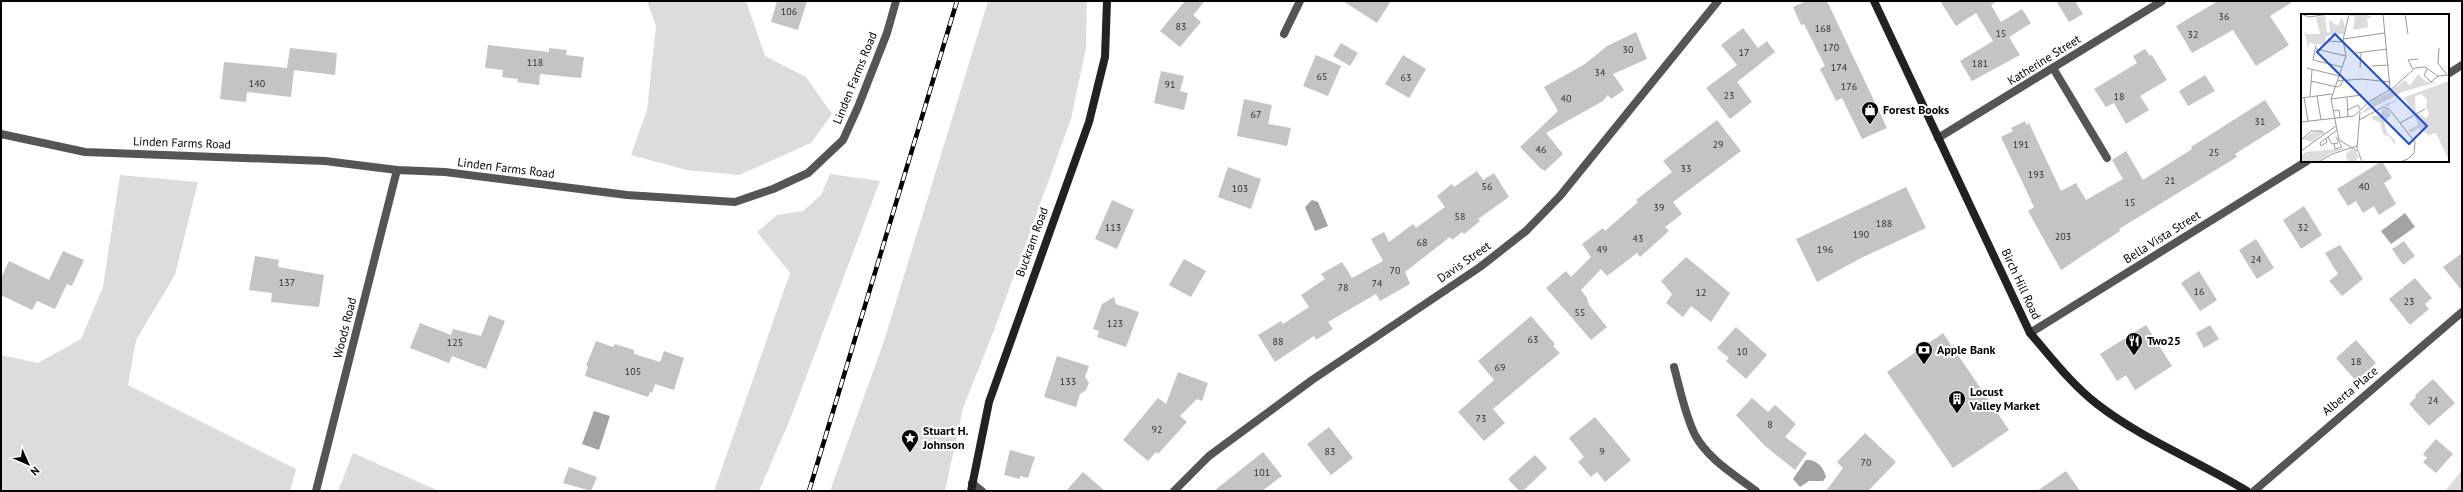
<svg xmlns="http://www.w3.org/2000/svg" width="2463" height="492" viewBox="0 0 2463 492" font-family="'PT Sans',sans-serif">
<rect width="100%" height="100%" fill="#fff"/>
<!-- green -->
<path fill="#dcdcdc" d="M647 1H746L765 56 806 77 832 114 811 143 739 175 687 170 631 155 647 110 656 26Z
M988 1H1087L1086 48 1071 119 995 328 963 408 945 491H830L884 341Z
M830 174 880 181 789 422 759 491H714L790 273 757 232 777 215 803 211 821 195Z
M120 175 198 182 175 275 136 340 128 385 296 469 290 491H1V355L38 363 81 339 103 287Z
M353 453 439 491H338Z
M2462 470V491H2445Z"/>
<!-- water -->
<path fill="#a3a3a3" d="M1312 200 1318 202 1328 226 1315 231 1305 207Z
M2405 213 2415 227 2391 244 2381 231Z
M594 411 610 416 599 450 582 444Z
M1806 460C1816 459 1824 467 1826 477L1823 481H1809L1800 487 1793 479Z"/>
<!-- building -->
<path fill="#c4c4c4" d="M777 1H807L798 30 771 22Z
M1185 1H1205L1193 15 1201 22 1180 47 1160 31Z
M1343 1H1391L1377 23Z
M1806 1H1827L1887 128 1862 139 1842 98 1836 101 1820 69 1825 66 1804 24 1801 25 1793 7Z
M1940 1H1997L1991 5 2001 22 2022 9 2031 23 2009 37 2020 55 1972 81 1960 61 1993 41 1976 13 1956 26Z
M2056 1H2075L2083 14 2069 22Z
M2218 1H2294L2270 16 2289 45 2256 66 2233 30 2192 53 2176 26Z
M1743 28 1758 48 1767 41 1775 52 1737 82 1752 102 1730 119 1706 88 1737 65 1721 45Z
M1636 32 1647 59 1613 74 1624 90 1611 99 1608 95 1603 101 1546 133 1563 154 1545 171 1540 168 1520 147 1558 111 1544 87 1585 64 1607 46Z
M1341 43 1358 53 1350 66 1333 56Z
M488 45 549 52V48L567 50 566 55 584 57 581 78 540 74 539 85 517 82 518 79 502 77 503 70 485 68Z
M290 48 337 53 335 75 294 70 291 97 247 92 246 102 220 99 224 62 287 68Z
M2145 49 2150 56 2152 55 2167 80 2140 96 2149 110 2126 124 2114 103 2106 107 2094 89 2137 63 2133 56Z
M1316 55 1341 66 1328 96 1303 86Z
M1403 55 1426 69 1409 98 1385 84Z
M1161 71 1184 76 1180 91 1188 93 1184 110 1154 103Z
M2205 75 2215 91 2188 106 2179 91Z
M1244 99 1272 105 1268 124 1291 128 1287 146 1237 136Z
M2265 100 2281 125 2235 154 2237 157 2119 229 2120 231 2061 270 2028 211 2034 207 2001 137 2013 131 2011 128 2025 121 2026 125 2029 123 2061 191 2076 183 2086 200 2123 179 2112 160 2126 151 2143 180 2192 149 2191 147Z
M1717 120 1741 151 1673 202 1682 214 1665 227 1669 231 1640 257 1637 253 1607 276 1601 269 1581 290 1587 298 1589 305 1607 327 1591 340 1546 288 1566 271 1571 277 1591 257 1582 244 1603 228 1605 231 1638 202 1636 200 1672 172 1663 161Z
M2382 161 2392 178 2384 183 2396 204 2379 215 2374 206 2363 213 2356 201 2348 206 2337 189Z
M1228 167 1261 179 1251 209 1218 197Z
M1477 171 1483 180 1494 173 1509 197 1478 219 1480 221 1464 234 1462 232 1452 240 1450 237 1405 272 1410 284 1380 301 1376 294 1328 322 1333 329 1316 340 1314 336 1275 362 1258 335 1281 321 1283 324 1309 307 1301 295 1325 279 1321 274 1342 262 1352 278 1383 261 1371 239 1384 232 1389 242 1413 224 1416 228 1445 207 1437 196 1452 184 1454 187Z
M1906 187 1926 228 1861 258 1817 282 1796 239Z
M1112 200 1134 210 1117 249 1095 239Z
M2304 206 2322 235 2301 249 2283 220Z
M2256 239 2274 268 2257 279 2239 250Z
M2404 241 2415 256 2403 265 2392 249Z
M2340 245 2363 279 2342 296 2329 281 2338 274 2325 253Z
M63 251 84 260 72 286 67 284 55 309 37 301 32 310 1 295V278L9 261 49 280Z
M2462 253V291L2443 267Z
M255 256 279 260 278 267 324 275 319 307 271 302 272 293 249 290Z
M1686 257 1730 293 1711 322 1691 306 1683 317 1666 303 1672 294 1661 281Z
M1184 259 1206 271 1191 297 1169 285Z
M2199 271 2217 300 2200 311 2181 283Z
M2415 278 2432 298 2425 304 2429 309 2410 325 2389 299Z
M1114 297 1116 304 1139 312 1126 347 1097 337 1099 331 1093 329 1102 304Z
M489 315 505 321 486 369 452 356 449 363 410 348 420 323 451 335 453 329 481 336Z
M1531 316 1555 344 1553 346 1560 353 1493 409 1505 423 1484 441 1458 412 1494 380 1478 361Z
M2146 325 2172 366 2135 390 2126 375 2117 381 2100 354Z
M2210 325 2219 339 2204 348 2196 333Z
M1736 327 1767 355 1746 379 1726 361 1729 358 1717 348Z
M1943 333 2009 430 1953 468 1887 372Z
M2356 340 2376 363 2356 381 2336 358Z
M596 341 613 347 615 344 634 350V354L660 362 664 351 684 358 674 390 655 384 652 393 650 392 648 397 585 376 588 366H586Z
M1057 356 1089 366 1085 377 1089 383 1086 390 1080 394 1076 407 1044 397Z
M1178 372 1208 383 1202 401 1197 399 1180 416 1187 422 1158 454 1156 452 1148 461 1123 440 1158 398 1166 404Z
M2433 379 2455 403 2429 426 2409 404 2416 397 2415 395Z
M1752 398 1768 412 1775 405 1796 424 1785 437 1807 453 1795 470 1764 445 1736 415Z
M1595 417 1631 460 1605 482 1597 472 1591 477 1578 462 1584 457 1569 438Z
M1329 427 1353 458 1331 475 1307 444Z
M1865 433 1896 462 1868 491H1826L1843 468 1837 462Z
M2436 439 2453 454 2436 473 2423 462 2427 458 2423 454Z
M1010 450 1035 457 1028 478 1020 476V479L1004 475Z
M1263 452 1282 476 1262 491H1214Z
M1535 455 1547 468 1523 491H1519L1508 479Z
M569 467 597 477 591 491 563 483Z
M2066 471 2080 491H2037Z
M1083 472 1105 491H1066Z"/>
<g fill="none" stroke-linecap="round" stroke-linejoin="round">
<!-- lane -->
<path stroke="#555" stroke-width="8" d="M2053 68 2107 158"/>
<!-- street -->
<path stroke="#555" stroke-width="8" d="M1284 34 1300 1
M2448 74 2462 65
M1 134 85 152 325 161 397 170 445 172 627 195 735 202 773 189 808 173 843 140 858 107 887 33 896 1
M1938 138 2162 1
M2030 333 2307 161
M1674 367C1680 389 1685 415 1695 435 1708 459 1735 475 1756 491
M972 483 982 491
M316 491 397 170
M1174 491 1209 456 1312 380 1480 267 1526 231 1560 196 1718 1
M2254 491 2462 312"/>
<!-- secondary -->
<path stroke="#222" stroke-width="8" d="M1874 1 2030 333C2051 357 2071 384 2097 404 2142 439 2198 461 2247 491
M971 491 989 402 1089 122 1105 57 1107 1"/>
<defs>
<path id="rail" d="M809 491 957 1"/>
</defs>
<!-- rail casing -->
<use href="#rail" stroke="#000" stroke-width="4.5"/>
<!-- rail -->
<use href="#rail" stroke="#fff" stroke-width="3" stroke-dasharray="9" stroke-linecap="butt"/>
</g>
<!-- icons -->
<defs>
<symbol id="shop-pin" viewBox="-11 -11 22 30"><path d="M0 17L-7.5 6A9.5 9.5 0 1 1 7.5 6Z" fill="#000" stroke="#fff"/><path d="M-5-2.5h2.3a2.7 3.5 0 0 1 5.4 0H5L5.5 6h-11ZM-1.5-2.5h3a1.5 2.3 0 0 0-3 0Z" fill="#fff"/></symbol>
<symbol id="restaurant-pin" viewBox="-11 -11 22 30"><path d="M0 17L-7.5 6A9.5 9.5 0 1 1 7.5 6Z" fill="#000" stroke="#fff"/><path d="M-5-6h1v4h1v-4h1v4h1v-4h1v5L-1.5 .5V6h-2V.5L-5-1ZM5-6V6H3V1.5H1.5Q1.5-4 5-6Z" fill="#fff"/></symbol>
<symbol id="bank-pin" viewBox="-11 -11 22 30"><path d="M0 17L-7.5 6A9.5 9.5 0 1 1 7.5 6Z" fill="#000" stroke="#fff"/><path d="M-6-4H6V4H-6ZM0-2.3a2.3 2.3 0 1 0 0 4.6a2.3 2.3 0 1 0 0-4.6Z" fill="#fff"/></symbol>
<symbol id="building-pin" viewBox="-11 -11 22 30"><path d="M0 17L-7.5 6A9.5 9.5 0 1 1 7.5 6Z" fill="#000" stroke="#fff"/><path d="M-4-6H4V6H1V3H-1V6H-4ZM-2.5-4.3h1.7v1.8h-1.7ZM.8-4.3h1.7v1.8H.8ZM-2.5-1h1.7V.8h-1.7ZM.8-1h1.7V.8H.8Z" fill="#fff"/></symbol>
<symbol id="sight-pin" viewBox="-11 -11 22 30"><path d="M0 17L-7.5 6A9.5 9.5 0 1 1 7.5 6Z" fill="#000" stroke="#fff"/><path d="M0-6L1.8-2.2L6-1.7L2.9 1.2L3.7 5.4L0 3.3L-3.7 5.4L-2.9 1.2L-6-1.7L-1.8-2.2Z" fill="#fff"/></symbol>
</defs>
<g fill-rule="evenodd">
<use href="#shop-pin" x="1860" y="100" width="20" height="27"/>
<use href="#restaurant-pin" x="2124" y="331" width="20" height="27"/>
<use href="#bank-pin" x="1914" y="340" width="20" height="27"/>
<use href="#building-pin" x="1947" y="389" width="20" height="27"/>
<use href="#sight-pin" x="900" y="428" width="20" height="27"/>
</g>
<g text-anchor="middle" stroke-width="4" stroke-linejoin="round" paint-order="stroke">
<!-- number labels -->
<g font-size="10" fill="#313131">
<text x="789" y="15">106</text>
<text x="2224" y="20">36</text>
<text x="1181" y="30">83</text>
<text x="1823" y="32">168</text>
<text x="2001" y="37">15</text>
<text x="2193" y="38">32</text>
<text x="1831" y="51">170</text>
<text x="1628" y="53">30</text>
<text x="1744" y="56">17</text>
<text x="535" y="66">118</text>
<text x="1980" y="67">181</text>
<text x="1839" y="71">174</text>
<text x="1600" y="76">34</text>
<text x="1322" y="80">65</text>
<text x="1406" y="81">63</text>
<text x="257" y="87">140</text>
<text x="1170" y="88">91</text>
<text x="1849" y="90">176</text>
<text x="1729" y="99">23</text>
<text x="2119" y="100">18</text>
<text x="1566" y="102">40</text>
<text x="1256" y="118">67</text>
<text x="2260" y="125">31</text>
<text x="1718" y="148">29</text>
<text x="2021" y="148">191</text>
<text x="1541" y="153">46</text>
<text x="2214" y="156">25</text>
<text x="1686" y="172">33</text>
<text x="2036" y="178">193</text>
<text x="2170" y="184">21</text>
<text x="1487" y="190">56</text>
<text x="2364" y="190">40</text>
<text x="1240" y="192">103</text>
<text x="2130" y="206">15</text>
<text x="1659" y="211">39</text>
<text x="1460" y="220">58</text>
<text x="1884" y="227">188</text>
<text x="1113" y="231">113</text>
<text x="2303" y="231">32</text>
<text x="1861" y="238">190</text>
<text x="2063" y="240">203</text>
<text x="1638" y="242">43</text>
<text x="1422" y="246">68</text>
<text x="1602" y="253">49</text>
<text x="1825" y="253">196</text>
<text x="2256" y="263">24</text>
<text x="1395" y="274">70</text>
<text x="287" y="286">137</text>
<text x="1377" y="287">74</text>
<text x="1343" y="291">78</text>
<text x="2199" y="295">16</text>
<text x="1701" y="296">12</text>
<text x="2409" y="305">23</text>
<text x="1580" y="316">55</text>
<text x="1115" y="327">123</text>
<text x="1533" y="343">63</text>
<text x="1278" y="345">88</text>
<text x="455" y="346">125</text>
<text x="1742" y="355">10</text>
<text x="2356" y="365">18</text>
<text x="1500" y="371">69</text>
<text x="633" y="375">105</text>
<text x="1068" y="385">133</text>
<text x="2433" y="404">24</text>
<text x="1481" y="422">73</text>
<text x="1770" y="428">8</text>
<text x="1157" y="433">92</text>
<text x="1330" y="455">83</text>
<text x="1602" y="455">9</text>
<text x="1866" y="466">70</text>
<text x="1262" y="476">101</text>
</g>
<!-- street labels -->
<g font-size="12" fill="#000" stroke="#fff">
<text transform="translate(2044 60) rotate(-32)" y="4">Katherine Street</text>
<text transform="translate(855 78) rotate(-68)" y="4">Linden Farms Road</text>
<text transform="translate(182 143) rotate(2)" y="4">Linden Farms Road</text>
<text transform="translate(506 168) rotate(7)" y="4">Linden Farms Road</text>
<text transform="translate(2162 237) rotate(-32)" y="4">Bella Vista Street</text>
<text transform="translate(1032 242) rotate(-70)" y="4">Buckram Road</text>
<text transform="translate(1464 262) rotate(-35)" y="4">Davis Street</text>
<text transform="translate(2021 284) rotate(65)" y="4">Birch Hill Road</text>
<text transform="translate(345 328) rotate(-76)" y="4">Woods Road</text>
<text transform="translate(2350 391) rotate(-40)" y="4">Alberta Place</text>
</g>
<!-- poi labels -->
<g font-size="12" font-weight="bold" fill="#000" stroke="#fff" text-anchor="start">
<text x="1883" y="114">Forest Books</text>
<text x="2147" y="345">Two25</text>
<text x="1937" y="354">Apple Bank</text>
<text x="1970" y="396">Locust<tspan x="1970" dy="14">Valley Market</tspan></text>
<text x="923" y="435">Stuart H.<tspan x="923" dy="14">Johnson</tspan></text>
</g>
</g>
<!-- overview -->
<g transform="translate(2301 14)">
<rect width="148" height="148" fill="#fff"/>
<path d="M50 0H64L71 3 66 5 67 13 52 16 54 2H49ZM24 2 26 19 29 18 28 6 37 12 41 3 44 12 43 20 25 22 24 31 8 29V36L3 17 6 20H19L15 3ZM117 60 125 68H136L101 78 60 100 72 86 87 79 104 66 109 72ZM148 67 147 135 148 147 135 119 128 121 117 114 110 119 107 116 117 111 114 102 117 100 125 104 128 100 125 92 126 86 121 80 114 82 115 99 112 100 105 86 102 84 89 90 88 93 82 91ZM81 95 87 96 90 101 83 108 86 119 94 126V131L89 123 82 120 79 108 72 106 71 102H80ZM20 117 23 119 11 128 1 125 10 119ZM47 134 30 139 17 148H0V142L5 138ZM45 142a6 6 0 1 1 12 0a6 6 0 1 1-12 0Z" fill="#dcdcdc"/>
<path fill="none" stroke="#999" stroke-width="1" d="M1 0 8 3 28 0M48 0 42 26 45 42 30 85 38 126 56 137M82 0 89 75M104 0 107 20M42 25 84 19M27 27 42 28M15 31 12 46 41 53M138 34 137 49 146 61M15 35 45 42M55 39 86 35M71 52 88 51M6 54 38 62M59 54 60 39M112 55 107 46 117 45M126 55 123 61 130 68 137 62M10 67 36 73 40 71 42 66M36 67 60 65 89 68M9 82 11 56M16 82 20 106M3 83 7 107M0 84 31 80M46 84 47 103M30 85 61 81M47 96 57 91 59 95M32 97 38 96 39 104M59 98 56 134 61 148M58 106 82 93 88 95 114 128 113 139 107 145 99 148M0 108 53 102 69 87 92 74 114 54 124 53 137 62 148 61M99 109 124 95M27 123 31 130 37 129M1 125 10 117H20L23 119M25 125 26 128 20 132 19 129 36 116M33 130 34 135 41 133 35 123M0 137 35 112M18 148 31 140 56 132"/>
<path fill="#1d4ed8" fill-opacity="0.15" stroke="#1d4ed8" stroke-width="2" d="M34 20 126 112 108 130 16 38Z"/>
<rect width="148" height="148" fill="none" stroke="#000" stroke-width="2"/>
</g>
<!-- border -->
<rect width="2463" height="492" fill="none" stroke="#000000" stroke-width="4"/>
<!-- north arrow -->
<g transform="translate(28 464) rotate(135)" stroke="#ffffff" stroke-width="3" paint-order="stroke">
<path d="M0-3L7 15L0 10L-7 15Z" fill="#000000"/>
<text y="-6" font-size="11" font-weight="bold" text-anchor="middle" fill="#000000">N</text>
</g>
</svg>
